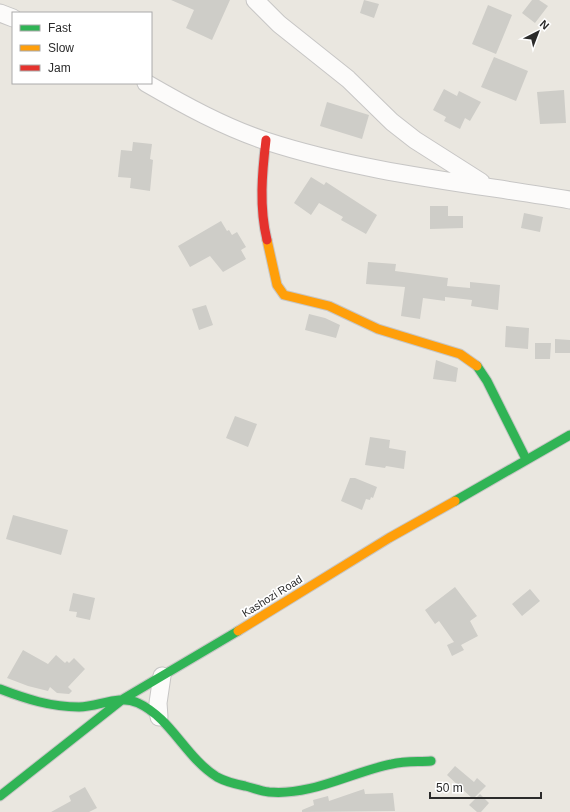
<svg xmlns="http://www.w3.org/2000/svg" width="570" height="812" viewBox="0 0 570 812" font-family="Arial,sans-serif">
<rect width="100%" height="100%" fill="#eae7e0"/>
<!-- building -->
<path fill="#cecdc8" d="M171 0H230L212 40 186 28 194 10Z
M364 0 379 4 374 18 360 13Z
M532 0H539L548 6 535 23 522 13Z
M488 5 512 15 496 54 472 44Z
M494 57 528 71 516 101 481 87Z
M444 89 457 96 459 91 481 102 470 121 465 118 460 129 444 121 446 117 433 110Z
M564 90 566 123 540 124 537 92Z
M327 102 369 115 362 139 320 126Z
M133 142 152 144 150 159 153 160 150 191 130 188 131 178 118 177 121 150 132 151Z
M311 177 324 185 326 182 377 215 366 234 341 220 343 217 319 203 311 215 294 203Z
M430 206H448V216H463V228L430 229Z
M524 213 543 217 540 232 521 228Z
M221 221 227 231 229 230 232 235 237 232 246 247 241 250 246 259 223 272 210 256 190 267 178 246Z
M368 262 396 264 395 271 448 278 447 286 470 288V282L500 285 498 310 471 306 472 300 445 297V301L423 298 420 319 401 316 405 287 366 284Z
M206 305 213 325 199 330 192 309Z
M309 314 325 318 340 325 336 338 305 330Z
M506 326 529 328 528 349 505 347Z
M555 339 570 340V353H555Z
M535 343H551L550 359H535Z
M436 360 458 368 456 382 433 379Z
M235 416 257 424 248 447 226 438Z
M370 437 390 440 389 448 406 451 404 469 386 466 385 468 365 465Z
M350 478H355L377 487 373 498 371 497 370 500 366 499 362 510 341 501Z
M13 515 68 530 61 555 6 539Z
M455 587 477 616 470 621 478 636 461 645 464 650 452 656 447 645 454 642 439 621 435 624 425 610Z
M530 589 540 601 522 616 512 604Z
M73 593 95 598 90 620 76 617 77 612 69 611Z
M23 650 48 664 56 655 65 663 67 661 69 663 74 658 85 669 68 687 72 691 69 694 57 693 50 687 48 691 28 686 7 678Z
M455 766 474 782 477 778 486 786 473 799 447 775Z
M85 787 97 808 89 812H51L71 801 69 796Z
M364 789 365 794 393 793 395 811 302 812V810L314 805 313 800 328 796 329 801Z
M480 794 489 803 481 812H477L469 805Z"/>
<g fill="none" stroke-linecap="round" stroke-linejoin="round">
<defs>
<path id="street" d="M255 0 279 24 348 79 392 122 415 140 481 182
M0 13 13 18
M146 83C184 105 224 127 266 141 364 173 469 183 570 200
M159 717 158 703 162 676"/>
<path id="fast" d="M477 366 487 381 526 459
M455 501 570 435
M0 689C26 699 51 707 79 707 99 707 118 694 138 703 171 718 186 758 217 777 226 782 235 784 245 786 253 788 261 791 269 792 312 796 351 772 392 764 405 761 418 762 431 761
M0 796 123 699 238 631"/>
<path id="slow" d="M267 240 277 285 284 295 329 306 378 329 460 354 477 366
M238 631 389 538 455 501"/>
<path id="jam" d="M266 140C262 173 259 207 267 240"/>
</defs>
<!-- street casing -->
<use href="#street" stroke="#c7c6c5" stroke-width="19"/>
<!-- fast casing -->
<use href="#fast" stroke="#c7c6c5" stroke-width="11"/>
<!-- slow casing -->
<use href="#slow" stroke="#c7c6c5" stroke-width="11"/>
<!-- jam casing -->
<use href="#jam" stroke="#c7c6c5" stroke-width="11"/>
<!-- street -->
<use href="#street" stroke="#fcfbfa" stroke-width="17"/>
<!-- fast -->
<use href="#fast" stroke="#30b455" stroke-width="9"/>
<!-- slow -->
<use href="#slow" stroke="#ff9f0a" stroke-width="9"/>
<!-- jam -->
<use href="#jam" stroke="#e5322d" stroke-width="9"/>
</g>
<g text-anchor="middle" stroke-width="3.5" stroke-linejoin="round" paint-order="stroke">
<!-- street labels -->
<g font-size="11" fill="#2b2b2b" stroke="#fff">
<text transform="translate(272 596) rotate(-32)" y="4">Kashozi Road</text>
</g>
</g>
<!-- legend -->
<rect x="12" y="12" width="140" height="72" fill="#ffffff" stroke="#aaaaaa"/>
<rect x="20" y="25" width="20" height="6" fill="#30b455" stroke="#aaaaaa"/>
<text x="48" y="32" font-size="12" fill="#2b2b2b">Fast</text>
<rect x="20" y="45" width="20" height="6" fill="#ff9f0a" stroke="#aaaaaa"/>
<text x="48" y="52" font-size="12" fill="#2b2b2b">Slow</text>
<rect x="20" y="65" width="20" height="6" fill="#e5322d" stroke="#aaaaaa"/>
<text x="48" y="72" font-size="12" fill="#2b2b2b">Jam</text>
<!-- north arrow -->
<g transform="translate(538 32) rotate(42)" stroke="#ffffff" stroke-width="3" paint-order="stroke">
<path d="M0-3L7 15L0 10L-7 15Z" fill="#2b2b2b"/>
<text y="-6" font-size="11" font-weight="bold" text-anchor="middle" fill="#2b2b2b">N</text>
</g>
<!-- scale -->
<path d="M430 792v6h111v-6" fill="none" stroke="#2b2b2b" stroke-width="2"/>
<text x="436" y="792" font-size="12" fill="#2b2b2b" stroke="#ffffff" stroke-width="3" paint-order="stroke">50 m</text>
</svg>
